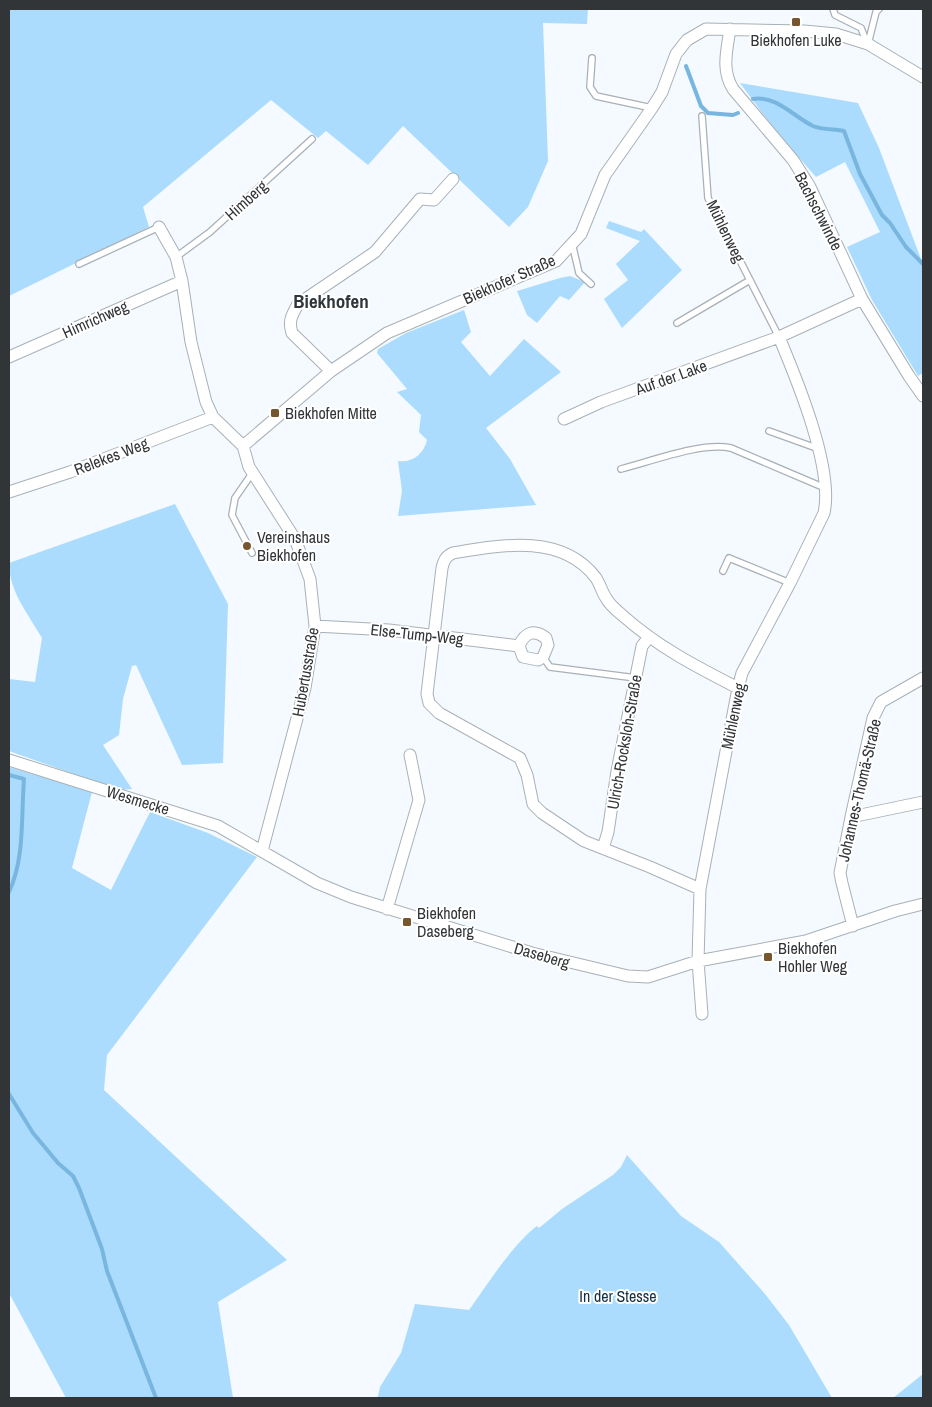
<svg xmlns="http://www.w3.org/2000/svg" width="932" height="1407" viewBox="0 0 932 1407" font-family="'Archivo Narrow',sans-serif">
<rect width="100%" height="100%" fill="#f4faff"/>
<!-- green -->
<path fill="#abdcfe" d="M9 9H588L587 24 543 23 548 161 528 207 509 227 403 126 368 165 326 131 318 138 271 100 143 207 149 227 9 296Z
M740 83 858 103 879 148 921 259 923 261V373L918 376 872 300 847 247 880 232 845 162 816 177 777 133Z
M609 221 641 232 644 229 682 270 622 328 604 299 628 280 616 264 640 241 606 228Z
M570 276 585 282 569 300 560 296 537 323 527 315 517 291 560 278Z
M464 310 471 332 461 342 490 376 524 339 561 372 486 428 510 459 536 505 398 516 402 491 398 461C412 463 424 454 427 440L419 432 421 415 397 392 407 389 377 353 378 349 406 333Z
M175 504 228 604 223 763 182 765 136 665 132 666 123 699 119 735 103 745 132 789 119 790 9 751V679L35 682 42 638C28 614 9 591 9 563Z
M9 767 92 792 72 868 111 890 150 812 208 833 257 857 107 1055 104 1090 287 1260 218 1302 233 1398H66L9 1293Z
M627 1155 681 1216 719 1242 765 1294 789 1325 832 1398H376L378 1396 380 1387 401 1353 415 1304 469 1310C487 1285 513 1244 537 1226L539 1228 562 1209 613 1175 621 1167Z
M923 1374V1398H893Z"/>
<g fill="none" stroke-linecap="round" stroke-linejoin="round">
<!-- stream -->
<path stroke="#79b6df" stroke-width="4" d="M686 66 701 106 708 113 733 115 738 113
M753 99C776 95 794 117 813 126 822 130 835 129 844 131L860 174 882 215 890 223 906 247 923 264
M9 775 24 779C21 816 25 858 9 892
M9 1094 33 1133 58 1163 73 1176 79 1188 102 1249 107 1271 156 1398"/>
<defs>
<path id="service" d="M833 9 835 15 861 28 867 43
M868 44 876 12 879 9
M592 58 590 87 596 96 652 108
M702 116 708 198 779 337
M572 243 579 273 591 284
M176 257 210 232 312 139
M79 264 159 227
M677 323 750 280
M769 431 819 449
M621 469C652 461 701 442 731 448L825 488
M252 553 232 515 235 498 253 472
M723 571 729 558 790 583
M543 657 550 667 636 678"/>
<path id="minor" d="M730 29C727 50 721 70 733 89L793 160 810 187 862 299 909 376 923 396
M159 227 176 257 182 281 191 342 206 402 213 417 243 446 249 467 295 539 310 579 315 626 305 688 262 851
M9 357 182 281
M331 371 292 333C288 321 292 315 298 304L375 252 420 199 434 200 453 179
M564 419 601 402 779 337 862 299
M243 446 331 371 387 333 556 261 581 234 605 175 652 108 662 92 676 54 687 40 706 29 804 31 836 34 868 44 923 77
M9 492 70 472 213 417
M315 626 389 630 519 646 523 657 538 660 543 657 548 645 546 638C534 629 525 632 519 646
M9 760 218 826 317 883 351 897 532 953 628 976 648 977 698 961 806 941 895 911 923 904
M851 817 923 802
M603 848 608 832 617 771 642 646 649 637
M700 889 650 867 584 841 542 813 533 804 527 775 520 758 439 713 429 703 427 694 442 568C444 560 446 556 453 553 501 545 562 533 596 578 600 584 602 592 606 598 609 604 616 610 622 615 658 647 695 666 738 688
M387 909 419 800 410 755
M853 926 842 883 840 873 851 817 873 718 881 702 923 678
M702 1014 698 961 700 889 738 688 742 673 790 583 824 513C834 469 797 380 779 337"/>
</defs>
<!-- service casing -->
<use href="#service" stroke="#a9b1b6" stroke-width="8"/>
<!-- minor casing -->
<use href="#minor" stroke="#a9b1b6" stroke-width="13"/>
<!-- service -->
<use href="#service" stroke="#fff" stroke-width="5.5"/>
<!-- minor -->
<use href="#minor" stroke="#fff" stroke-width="11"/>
</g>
<!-- markers -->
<g fill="#76562c" stroke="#fff" stroke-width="2">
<rect x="791" y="17" width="10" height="10" rx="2.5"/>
<rect x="270" y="408" width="10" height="10" rx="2.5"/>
<circle cx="247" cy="546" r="5"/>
<rect x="402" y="917" width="10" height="10" rx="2.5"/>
<rect x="763" y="952" width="10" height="10" rx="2.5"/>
</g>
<g text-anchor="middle" stroke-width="4" stroke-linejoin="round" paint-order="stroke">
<!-- poi labels -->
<g font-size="16" fill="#323538" stroke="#fff" text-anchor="start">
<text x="796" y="46" text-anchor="middle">Biekhofen Luke</text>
<text x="285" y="419">Biekhofen Mitte</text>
<text x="257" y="543">Vereinshaus<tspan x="257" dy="18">Biekhofen</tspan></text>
<text x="417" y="919">Biekhofen<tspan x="417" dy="18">Daseberg</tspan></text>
<text x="778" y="954">Biekhofen<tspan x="778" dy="18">Hohler Weg</tspan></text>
</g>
<!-- street labels -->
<g font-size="16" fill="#323538" stroke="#fff">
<text transform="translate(246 200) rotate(-42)" y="6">Himberg</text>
<text transform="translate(819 211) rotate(63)" y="6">Bachschwinde</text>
<text transform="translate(726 231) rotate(64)" y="6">Mühlenweg</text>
<text transform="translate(509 279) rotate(-24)" y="6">Biekhofer Straße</text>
<text transform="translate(95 319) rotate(-24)" y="6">Himrichweg</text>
<text transform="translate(671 377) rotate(-20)" y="6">Auf der Lake</text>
<text transform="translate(111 456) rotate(-21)" y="6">Relekes Weg</text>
<text transform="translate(417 634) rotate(6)" y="6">Else-Tump-Weg</text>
<text transform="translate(305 672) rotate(-80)" y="6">Hubertusstraße</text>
<text transform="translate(733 716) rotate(-78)" y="6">Mühlenweg</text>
<text transform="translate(624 742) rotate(-80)" y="6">Ulrich-Rocksloh-Straße</text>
<text transform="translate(859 790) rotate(-77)" y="6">Johannes-Thomä-Straße</text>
<text transform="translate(138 800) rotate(17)" y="6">Wesmecke</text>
<text transform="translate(542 955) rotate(16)" y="6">Daseberg</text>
</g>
<!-- park labels -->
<g font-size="16" fill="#132f41" stroke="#fff">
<text x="618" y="1302">In der Stesse</text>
</g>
<!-- quarter labels -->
<g font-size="19" font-weight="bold" fill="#30363a" stroke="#fff">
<text x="331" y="308">Biekhofen</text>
</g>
</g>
<!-- border -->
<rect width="932" height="1407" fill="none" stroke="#323538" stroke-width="20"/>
</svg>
